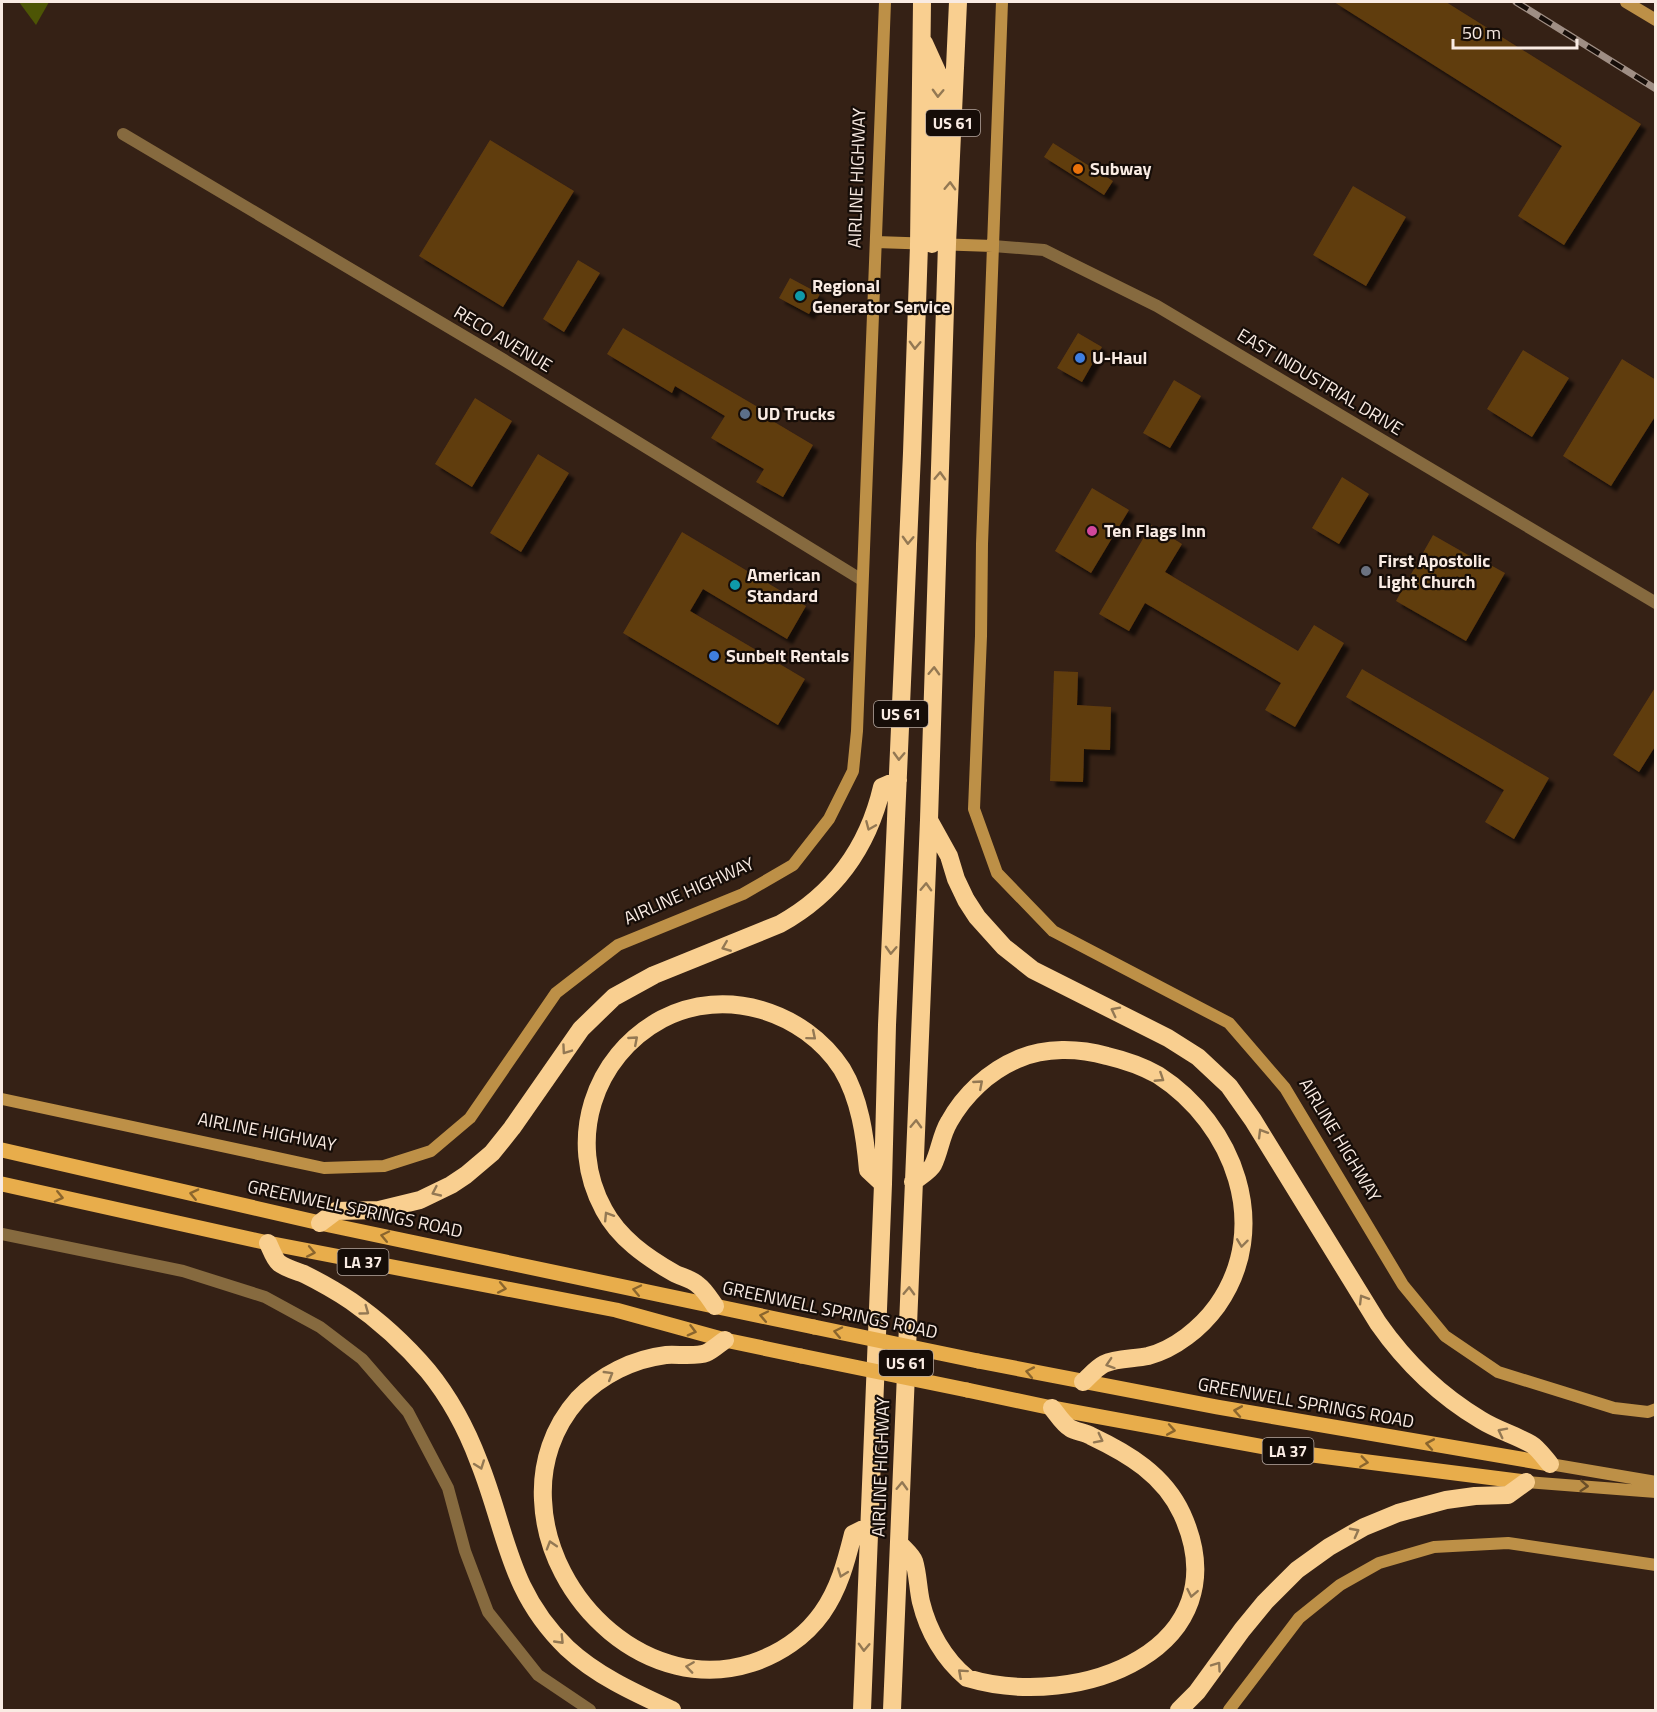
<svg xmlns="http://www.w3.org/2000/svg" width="1657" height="1712" viewBox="0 0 1657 1712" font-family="'Titillium Web',sans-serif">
<defs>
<filter id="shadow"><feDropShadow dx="5.5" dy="5.5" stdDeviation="1.5" flood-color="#0009"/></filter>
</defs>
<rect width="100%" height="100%" fill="#352115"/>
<!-- forest -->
<path fill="#4d5505" d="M19 2H49L36 25Z"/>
<!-- building -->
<path fill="#613c10" filter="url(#shadow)" d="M1334 2H1446L1641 124 1564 245 1518 216 1562 146Z
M490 140 574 191 503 307 419 256Z
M1053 143 1113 181 1104 195 1044 157Z
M1353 186 1406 217 1366 286 1313 255Z
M578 260 600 273 564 332 543 319Z
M790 278 820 294 809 314 779 298Z
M623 328 768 413 766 417 813 445 783 497 756 482 764 469 711 438 725 416 675 386 672 393 607 354Z
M1078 333 1102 347 1082 382 1057 368Z
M1523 350 1569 378 1532 437 1487 409Z
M1622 359 1656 380V415L1611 486 1563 456Z
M1174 380 1201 396 1170 448 1143 433Z
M475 398 512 421 472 487 435 464Z
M538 454 569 473 521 552 490 533Z
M1342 477 1369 494 1339 544 1312 528Z
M1092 488 1129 510 1091 573 1055 551Z
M1151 525 1182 544 1165 572 1298 651 1314 625 1344 643 1295 727 1265 710 1281 683 1145 603 1129 631 1099 614Z
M682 532 806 606 787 639 703 589 690 611 805 679 778 725 623 633Z
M1433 535 1484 564 1485 562 1505 573 1466 641 1396 601Z
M1362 669 1549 778 1514 839 1485 822 1504 790 1346 697Z
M1054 671 1078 672 1077 705 1111 707 1110 750 1084 749 1083 782 1050 781Z
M1656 686V745L1639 772 1613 755Z"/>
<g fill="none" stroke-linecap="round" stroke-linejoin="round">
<!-- street -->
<path stroke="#866a3f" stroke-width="12" d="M123 134 504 360 862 580
M993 246 1044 250 1157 306 1656 603
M2 1234 183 1271 265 1297 320 1327 362 1359 408 1412 448 1488 465 1551 488 1612 538 1675 590 1710"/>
<!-- secondary -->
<path stroke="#bd9047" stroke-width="12" d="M1002 2 982 544 981 636 974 809 997 873 1053 931 1229 1023 1285 1088 1403 1285 1445 1336 1498 1372 1614 1408 1648 1412 1656 1409
M1626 2 1656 20
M876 242 993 246
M2 1099 324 1168 384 1166 431 1151 470 1118 556 993 618 945 743 894 793 865 829 819 853 771 857 731 885 2
M1550 1464 1656 1482
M1526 1482 1656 1492
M1229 1710 1299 1618 1340 1585 1379 1563 1434 1547 1508 1543 1656 1565"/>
<!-- primary -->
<path stroke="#e8ad4b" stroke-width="15" d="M2 1150 320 1223 814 1327
M2 1184 268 1243 616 1310 725 1340 801 1356
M978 1361 1217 1407 1550 1464
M967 1390 1052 1408 1297 1453 1526 1482"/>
<!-- highway -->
<path stroke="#f9cf90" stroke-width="18" d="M924 43 939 76 932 244
M929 820 949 856 956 879 966 900 977 917 1004 947 1033 970 1168 1038 1198 1057 1229 1086 1253 1120 1378 1323C1406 1363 1439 1395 1481 1420 1497 1430 1515 1435 1531 1444 1538 1448 1544 1457 1550 1464
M913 1182C919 1177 930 1171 933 1165 940 1151 941 1135 949 1122 964 1095 989 1071 1018 1059 1045 1047 1079 1048 1107 1056 1124 1060 1142 1066 1158 1075 1234 1124 1273 1227 1217 1306 1201 1328 1175 1349 1148 1356 1135 1359 1116 1358 1104 1364 1096 1368 1089 1377 1083 1382
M320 1223 336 1211 379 1210 420 1200 451 1185 466 1175 492 1153 512 1128 581 1029 614 997 654 975 780 924C834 894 868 847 882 787L898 780
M268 1243C271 1249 274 1259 279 1263 285 1268 296 1271 304 1274 320 1282 336 1291 351 1301 380 1321 405 1344 428 1371 450 1398 467 1430 479 1462 507 1532 508 1591 567 1648 597 1676 635 1693 672 1710
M715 1306C710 1299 705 1290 698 1285 692 1279 681 1277 674 1273 646 1257 619 1238 604 1210 566 1141 593 1056 662 1019 725 986 804 1011 842 1069 860 1099 865 1136 868 1170L883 1184
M725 1340C719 1344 713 1350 706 1353 697 1357 676 1354 666 1355 633 1359 601 1375 578 1399 553 1427 541 1463 543 1500 547 1601 649 1696 752 1663 779 1654 805 1637 822 1613 839 1589 846 1562 853 1534L869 1526
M900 1544C904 1549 912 1555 914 1561 918 1574 918 1589 921 1602 928 1631 944 1659 967 1678 1080 1712 1243 1648 1182 1514 1164 1475 1129 1454 1091 1436 1085 1432 1076 1432 1070 1428 1063 1424 1057 1414 1052 1408
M862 1710 883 1184 887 1025 912 453 919 245 922 2
M892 1710 929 820 947 244 958 2
M1179 1710 1197 1692 1242 1630 1265 1602 1297 1570 1329 1547 1364 1527 1398 1513 1446 1500 1475 1496 1508 1495 1526 1482"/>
<defs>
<path id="rail" d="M1516 2 1656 89"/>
</defs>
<!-- rail casing -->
<use href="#rail" stroke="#9f8e84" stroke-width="7"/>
<!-- rail -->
<use href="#rail" stroke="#160d08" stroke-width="4.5" stroke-dasharray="14" stroke-linecap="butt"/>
<!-- primary-bridge -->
<path stroke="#e8ad4b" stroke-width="15" d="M814 1327 978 1361
M801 1356 967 1390"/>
</g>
<!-- one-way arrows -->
<defs><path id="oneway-chevron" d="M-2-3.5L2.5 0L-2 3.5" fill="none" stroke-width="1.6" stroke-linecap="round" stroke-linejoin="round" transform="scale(1.5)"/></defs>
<g stroke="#937853">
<use href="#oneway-chevron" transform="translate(938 93) rotate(92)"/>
<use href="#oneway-chevron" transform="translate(950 186) rotate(-88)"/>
<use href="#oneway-chevron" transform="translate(915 345) rotate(92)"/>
<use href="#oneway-chevron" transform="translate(940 476) rotate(-88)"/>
<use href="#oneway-chevron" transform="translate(908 540) rotate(92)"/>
<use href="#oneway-chevron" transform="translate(934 671) rotate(-88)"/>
<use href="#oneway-chevron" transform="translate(899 756) rotate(92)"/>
<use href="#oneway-chevron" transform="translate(870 826) rotate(113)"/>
<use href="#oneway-chevron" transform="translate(926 887) rotate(-88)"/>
<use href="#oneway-chevron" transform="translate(726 947) rotate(158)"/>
<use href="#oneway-chevron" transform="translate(891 950) rotate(93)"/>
<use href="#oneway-chevron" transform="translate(1115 1011) rotate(-153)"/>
<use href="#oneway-chevron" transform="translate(812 1036) rotate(40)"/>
<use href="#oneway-chevron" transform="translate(634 1040) rotate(-41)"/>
<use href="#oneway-chevron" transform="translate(566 1050) rotate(125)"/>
<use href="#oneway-chevron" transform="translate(1160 1078) rotate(33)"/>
<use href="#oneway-chevron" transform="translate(979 1084) rotate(-41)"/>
<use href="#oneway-chevron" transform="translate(916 1124) rotate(-88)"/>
<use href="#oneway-chevron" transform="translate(1262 1133) rotate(-121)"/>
<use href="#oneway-chevron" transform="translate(436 1192) rotate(155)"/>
<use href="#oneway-chevron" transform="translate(608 1216) rotate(-122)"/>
<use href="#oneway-chevron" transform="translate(1242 1243) rotate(97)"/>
<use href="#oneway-chevron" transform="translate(909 1291) rotate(-88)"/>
<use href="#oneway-chevron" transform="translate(1363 1299) rotate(-121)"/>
<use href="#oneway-chevron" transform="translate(365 1311) rotate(36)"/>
<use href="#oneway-chevron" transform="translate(1110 1364) rotate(162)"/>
<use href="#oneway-chevron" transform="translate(609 1375) rotate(-31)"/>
<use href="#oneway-chevron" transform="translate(1502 1432) rotate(-153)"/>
<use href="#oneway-chevron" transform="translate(1099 1439) rotate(27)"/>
<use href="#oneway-chevron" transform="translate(480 1465) rotate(70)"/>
<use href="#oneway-chevron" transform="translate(902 1486) rotate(-88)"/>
<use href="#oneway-chevron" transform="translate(1355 1532) rotate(-28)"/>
<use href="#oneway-chevron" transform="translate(551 1545) rotate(-107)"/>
<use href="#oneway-chevron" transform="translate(842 1573) rotate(110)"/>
<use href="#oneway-chevron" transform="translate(1192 1593) rotate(101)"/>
<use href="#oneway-chevron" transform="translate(560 1640) rotate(46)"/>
<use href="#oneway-chevron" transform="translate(864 1647) rotate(92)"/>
<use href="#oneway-chevron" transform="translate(1217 1666) rotate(-55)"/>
<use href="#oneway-chevron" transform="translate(690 1667) rotate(-172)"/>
<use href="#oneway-chevron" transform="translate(962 1673) rotate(-138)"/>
</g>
<g stroke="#8a652d">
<use href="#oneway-chevron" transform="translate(194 1194) rotate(-167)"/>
<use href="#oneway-chevron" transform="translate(59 1197) rotate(13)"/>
<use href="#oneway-chevron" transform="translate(385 1236) rotate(-168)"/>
<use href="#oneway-chevron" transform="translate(311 1252) rotate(11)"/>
<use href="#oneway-chevron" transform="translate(502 1288) rotate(11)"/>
<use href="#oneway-chevron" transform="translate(637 1290) rotate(-168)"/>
<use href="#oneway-chevron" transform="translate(764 1316) rotate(-168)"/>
<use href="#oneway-chevron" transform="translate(692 1331) rotate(15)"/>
<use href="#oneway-chevron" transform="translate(838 1332) rotate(-168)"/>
<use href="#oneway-chevron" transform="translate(1030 1372) rotate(-169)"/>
<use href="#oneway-chevron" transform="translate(1238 1411) rotate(-170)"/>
<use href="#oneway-chevron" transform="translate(1171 1430) rotate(10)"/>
<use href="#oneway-chevron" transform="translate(1430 1444) rotate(-170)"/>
<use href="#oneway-chevron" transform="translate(1364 1462) rotate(8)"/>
</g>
<use stroke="#6a4e28" href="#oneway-chevron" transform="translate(1584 1486) rotate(4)"/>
<!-- markers -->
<circle fill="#e8710a" stroke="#160d08" stroke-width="2" cx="1078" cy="169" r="6"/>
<g fill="#0f9aa8" stroke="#160d08" stroke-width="2">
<circle cx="800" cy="296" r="6"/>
<circle cx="735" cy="585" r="6"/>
</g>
<g fill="#3f7fe0" stroke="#160d08" stroke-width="2">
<circle cx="1080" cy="358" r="6"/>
<circle cx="714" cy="656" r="6"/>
</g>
<circle fill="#5c6f8a" stroke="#160d08" stroke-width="2" cx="745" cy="414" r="6"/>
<circle fill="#d1479c" stroke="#160d08" stroke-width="2" cx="1092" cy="531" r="6"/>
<circle fill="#6b7280" stroke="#160d08" stroke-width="2" cx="1366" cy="571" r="6"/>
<g text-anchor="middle" stroke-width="4.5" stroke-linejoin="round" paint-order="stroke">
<!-- shield labels -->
<g fill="#160d08" stroke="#b5a8a1" stroke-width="1.5">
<rect x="926" y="110" width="54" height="26" rx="4.5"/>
<rect x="874" y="701" width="54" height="26" rx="4.5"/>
<rect x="337.5" y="1249" width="51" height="26" rx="4.5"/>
<rect x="879" y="1350" width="54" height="26" rx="4.5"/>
<rect x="1262.5" y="1438" width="51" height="26" rx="4.5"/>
</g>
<g font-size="16" font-weight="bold" fill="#f9ebe3">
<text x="953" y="129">US 61</text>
<text x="901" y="720">US 61</text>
<text x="363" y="1268">LA 37</text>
<text x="906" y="1369">US 61</text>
<text x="1288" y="1457">LA 37</text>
</g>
<!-- poi labels -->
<g font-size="18" font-weight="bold" fill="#f9ebe3" stroke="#160d08" text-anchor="start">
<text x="1090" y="175">Subway</text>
<text x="812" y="292">Regional<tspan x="812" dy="21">Generator Service</tspan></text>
<text x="1092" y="364">U-Haul</text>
<text x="757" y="420">UD Trucks</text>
<text x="1104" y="537">Ten Flags Inn</text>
<text x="1378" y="567">First Apostolic<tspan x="1378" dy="21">Light Church</tspan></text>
<text x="747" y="581">American<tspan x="747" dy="21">Standard</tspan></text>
<text x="726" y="662">Sunbelt Rentals</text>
</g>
<!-- street labels -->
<g font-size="18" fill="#f9ebe3" stroke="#160d08">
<text transform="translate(857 178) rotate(-88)" y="6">AIRLINE HIGHWAY</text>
<text transform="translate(503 339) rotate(31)" y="6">RECO AVENUE</text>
<text transform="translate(1320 382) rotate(31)" y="6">EAST INDUSTRIAL DRIVE</text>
<text transform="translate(689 891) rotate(-24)" y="6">AIRLINE HIGHWAY</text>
<text transform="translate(267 1132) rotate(11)" y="6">AIRLINE HIGHWAY</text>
<text transform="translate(1340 1140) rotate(59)" y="6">AIRLINE HIGHWAY</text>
<text transform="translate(355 1209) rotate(12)" y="6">GREENWELL SPRINGS ROAD</text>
<text transform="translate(830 1310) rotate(12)" y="6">GREENWELL SPRINGS ROAD</text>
<text transform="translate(1306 1403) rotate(10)" y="6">GREENWELL SPRINGS ROAD</text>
<text transform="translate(881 1467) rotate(-88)" y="6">AIRLINE HIGHWAY</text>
</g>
</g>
<!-- border -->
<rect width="1657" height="1712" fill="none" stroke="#f9ebe3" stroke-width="6"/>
<!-- scale -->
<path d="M1453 39v9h124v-9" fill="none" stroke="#f9ebe3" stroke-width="3"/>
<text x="1462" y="39" font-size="18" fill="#f9ebe3" stroke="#160d08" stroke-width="4.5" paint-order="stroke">50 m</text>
</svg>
